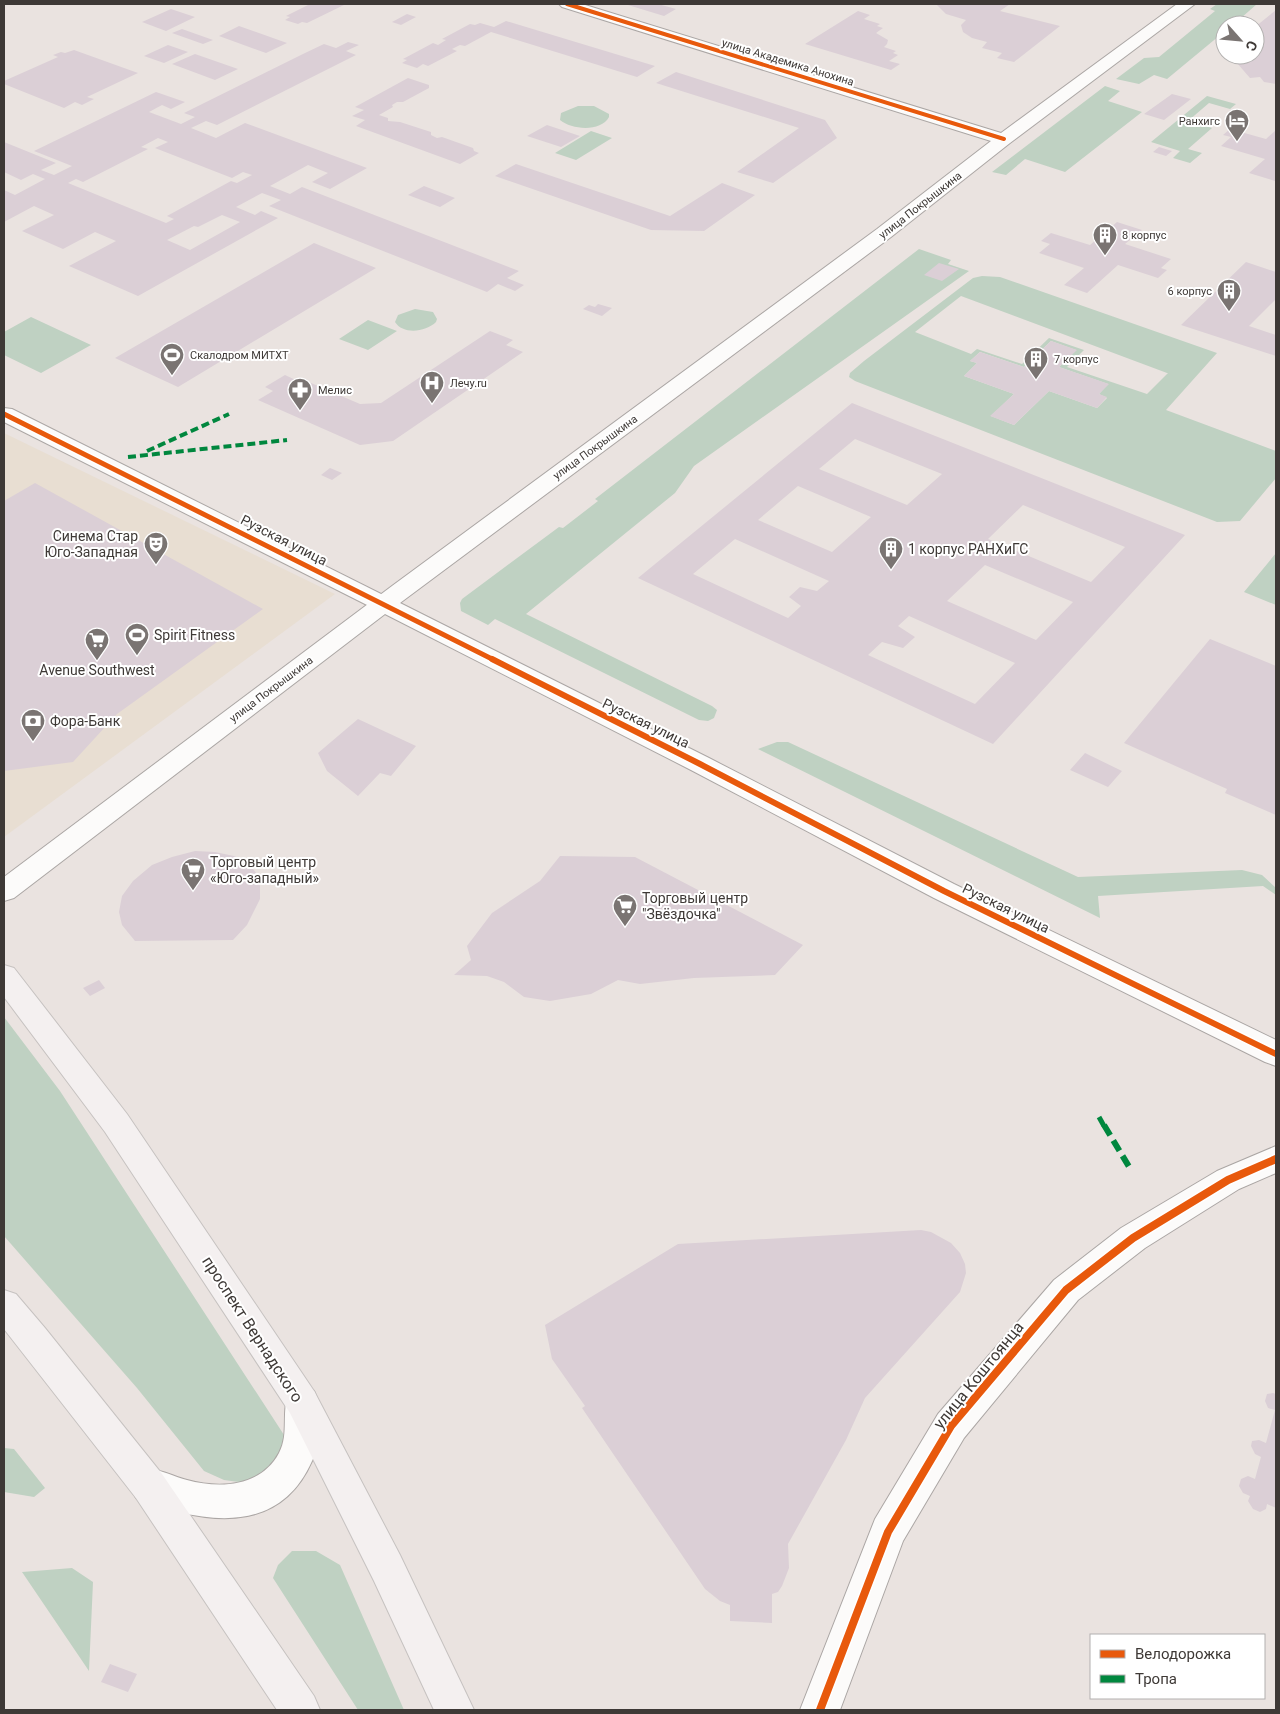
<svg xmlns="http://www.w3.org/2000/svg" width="1280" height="1714" viewBox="0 0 1280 1714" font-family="Roboto,sans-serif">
<rect width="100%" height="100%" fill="#eae3e0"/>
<!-- commercial -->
<path fill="#e8ded2" d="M4 433 335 594 4 837Z"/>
<!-- green -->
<path fill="#bfd1c2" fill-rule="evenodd" d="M1217 4H1257L1233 25H1225V31L1167 79 1154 75 1139 84 1116 79 1144 58 1159 57 1215 11 1210 9Z
M1105 86 1120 91 1108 101 1142 112 1065 172 1025 159 1006 175 992 172Z
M1207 96 1236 104 1230 109 1209 103 1188 121 1212 128 1188 149 1202 153 1190 163 1173 158 1180 151 1151 142Z
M578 106H594L609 114V117C601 132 572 130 560 120L561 113Z
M591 131 612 138 576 160 555 153Z
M919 249 951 260 948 264 969 271 694 466 675 493 526 614 712 706 717 710 714 718 708 721 699 720 495 619 488 625 461 611 460 603 462 599 559 527 563 528 598 501 595 499Z
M982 276 1000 277 1217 353 1166 410 1276 451V478L1240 521 1217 522 855 381 849 377 850 373 864 361 973 278ZM961 296 1167 373H1168L1147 394 1067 367 1084 350 1049 338 1022 364 977 349 971 354 915 332ZM1051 341 1076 350 1059 367 1108 384 1099 394 1107 398 1097 408 1049 391 1014 425 991 416 1014 394 964 376 977 363 970 361 980 352 1024 367Z
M415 309 433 312 437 319 436 322C426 332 403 335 395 322L398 315Z
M31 317 91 345 41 373 4 355V332Z
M368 320 397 331 368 350 339 339Z
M1276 553V605L1244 592Z
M777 742H788L1078 877 1242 870 1262 875 1276 888V895L1263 886 1098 896 1100 918 758 749Z
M4 1017 60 1091 286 1438 280 1461 246 1483 224 1480 204 1471 137 1388 4 1236Z
M4 1448 14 1449 45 1488 34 1497 4 1492Z
M292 1551H316L340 1565 404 1710H358L273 1578 278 1565Z
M72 1568 93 1582 89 1671 22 1572Z"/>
<!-- building -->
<path fill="#dbcfd6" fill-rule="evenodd" d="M310 4H346L307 23 302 22 298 24 285 20 290 17 286 16Z
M631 4H658L676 9 664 16 628 5Z
M936 4H1010L1000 11 1060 26 1014 62 997 58 1002 53 982 48 987 42 972 38 963 32 961 25 966 20 946 14Z
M171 9 195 17 166 31 142 22Z
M1276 10V84L1264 82 1260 77 1250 78 1230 55H1255V27Z
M858 11 870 15 864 19 880 24 877 26 883 28 876 33 888 40 887 44 884 47 896 51 893 53 898 55 889 61 900 64 891 70 805 44Z
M407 14 416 17 401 25 392 22Z
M506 21 655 66 637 77 491 32 465 46 460 45 452 49 457 51 428 66 423 64 417 68 402 63 407 60 403 59 433 43 438 45 446 40 442 39 470 24 475 25 480 23 494 27Z
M239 26 287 43 266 53 219 36Z
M182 29 213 40 203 44 172 33Z
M348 42 359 45 346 51 356 55 217 125 206 121 191 128 216 138 245 123 367 168 330 189 312 182 328 173 308 165 270 186 290 194 302 187 519 271 507 278 524 285 515 291 498 284 487 292 269 206 281 200 262 193 236 207 255 215 261 211 278 218 138 296 69 266 116 241 95 232 63 249 22 231 54 215 34 206 4 222V190L15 195 45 179 33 174 21 180 4 172V142L56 163 41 170 54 175 72 166 34 151 156 92 185 102 171 109 162 105 149 112 181 124 195 117 184 113 305 53 324 44 336 48ZM158 138 168 142 155 148 232 178 243 172 252 175 237 183 231 181 167 216 174 219 166 223 68 183 76 179 83 182 148 149 141 147ZM222 215 240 222 190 250 167 240 194 226 198 227Z
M168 45 188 52 164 63 144 56Z
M74 50 138 73 87 97 94 99 82 105 75 102 64 108 4 84V81L58 57 53 55 61 52 65 53Z
M195 54 238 69 215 80 172 64Z
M676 72 825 120 837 138 773 183 737 172 799 128 656 83Z
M408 78 429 85V88L403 102H397L392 105 393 107 379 115 388 118V121L400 122 431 132V135L437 138 442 137 473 148 474 151 479 153 460 164 356 126 365 120 352 116 364 110 355 107Z
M1172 94 1191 99 1164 120 1144 114Z
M547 125 580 136 561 147 527 136Z
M1230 129 1266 139 1276 130V179L1275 181 1249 173 1265 159 1221 146 1231 137 1223 135Z
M1159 147 1172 151 1166 156 1153 152Z
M516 164 670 216 722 183 755 195 704 231 651 230 495 176Z
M424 186 455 198 440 207 408 195Z
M1117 222 1142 230 1125 244 1171 259 1161 268 1167 270 1158 278 1118 265 1087 293 1064 285 1084 268 1039 253 1050 244 1041 241 1051 233 1090 245Z
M314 243 376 268 178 387 115 358Z
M1246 262 1276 272V299L1249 326 1276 335V356L1181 325Z
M939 263 959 269 942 281 924 275Z
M598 304 612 308 602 316 583 309 589 305 595 307Z
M490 331 513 340 506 345 523 352 393 441 360 445 258 400 273 391 265 387 285 375 300 382 304 380 360 404 381 403Z
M1051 341 1077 350 1059 367 1109 384 1099 394 1107 397 1097 408 1049 391 1014 425 990 416 1014 394 964 376 977 363 970 361 980 352 1024 367Z
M852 403 1185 535 993 744 638 578ZM855 439 942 474 907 505 819 469ZM798 486 871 517 832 552 758 520ZM1023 505 1125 547 1091 582 988 539ZM735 539 829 581 817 591 800 587 789 597 801 606 788 618 693 574ZM985 565 1073 602 1036 640 947 601ZM909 616 1015 663 975 704 868 655 882 642 903 648 915 637 898 626Z
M330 468 342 473 332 480 321 475Z
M35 483 263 609 117 714 73 762 4 771V501Z
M1210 639 1276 666V815L1225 793 1227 789 1124 743Z
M358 719 416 746 391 776 380 773 358 796 327 771 318 753Z
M1085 753 1122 771 1108 787 1070 770Z
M195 851 215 852 234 856 249 864 257 874 260 886V899L247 925 233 940 135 941 122 925 119 912 122 896 133 881 152 865 172 857Z
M560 856 635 857 803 945 775 975 694 978 640 984 618 980 591 994 550 1001 524 997 504 982 487 976 454 975 471 960 467 946 492 913 540 881Z
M99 980 105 988 90 996 83 988Z
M921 1230 931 1232 951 1243 960 1253 965 1264 966 1273 960 1292 865 1398 846 1440 788 1544 789 1568 782 1586 778 1592 772 1594V1623L730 1621V1605L720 1601 705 1589 582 1408 585 1406 552 1359 545 1325 678 1244Z
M1273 1393 1276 1394V1508L1267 1504 1266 1509 1260 1512 1253 1509 1248 1501 1250 1496 1243 1493 1239 1486 1241 1479 1248 1476 1255 1479 1261 1457 1255 1454 1251 1446 1252 1441 1259 1440 1266 1443 1275 1410 1268 1408 1265 1401 1267 1394Z
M110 1664 137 1674 128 1692 101 1682Z"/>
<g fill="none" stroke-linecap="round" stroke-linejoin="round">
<defs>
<path id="street" d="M4 408 12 409 391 599 395 604 391 609 383 612 375 609 4 422Z"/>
<path id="secondary" d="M559 4H582L1001 133 1177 4H1195L1010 143 891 237 400 603 709 758 954 884 1276 1040V1066L1265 1062 934 898 691 770 385 614 14 898 4 901V877L392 586 877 229 991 141 562 7Z
M1276 1146V1173L1239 1189 1145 1248 1078 1300 964 1438 903 1541 840 1710H800L875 1519 938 1414 1054 1280 1121 1228 1217 1171Z
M302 1386 314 1391C325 1413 322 1439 312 1461 278 1538 200 1523 136 1498L131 1486 136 1474C140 1472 146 1469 150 1469 162 1470 175 1477 187 1480 220 1489 261 1487 279 1453 290 1433 280 1411 290 1391Z"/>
<path id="primary" d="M4 965 14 968 127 1114 314 1391 400 1555 474 1710H434L374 1581 290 1413 105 1132 4 997Z
M4 1290 16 1294 45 1328 162 1474 314 1696 320 1710H277L136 1498 4 1329Z"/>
</defs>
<!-- street casing -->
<use href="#street" stroke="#aba6a4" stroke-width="2"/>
<!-- secondary casing -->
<use href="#secondary" stroke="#aba6a4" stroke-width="2"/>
<!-- primary casing -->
<use href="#primary" stroke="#c6c2c0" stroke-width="2"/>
<!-- street -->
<use href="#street" fill="#fcfbfa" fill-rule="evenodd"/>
<!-- secondary -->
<use href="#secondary" fill="#fcfbfa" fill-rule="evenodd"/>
<!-- primary -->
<use href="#primary" fill="#f4f0f0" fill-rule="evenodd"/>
<!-- quiet-far2 -->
<path stroke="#00873e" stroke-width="4" stroke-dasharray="8 4" stroke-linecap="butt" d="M147 451 229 414
M128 457 287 440"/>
<!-- quiet-far1 -->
<path stroke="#00873e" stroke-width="5" stroke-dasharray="10 5" stroke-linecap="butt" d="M1099 1117 1104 1126"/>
<!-- quiet -->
<path stroke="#00873e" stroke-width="6" stroke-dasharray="12 6" stroke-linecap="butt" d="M1104 1125 1131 1170"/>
<defs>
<path id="cycleway-far3" d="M567 4 1004 139"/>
<path id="cycleway-far2" d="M4 414 494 660"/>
<path id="cycleway-far1" d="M492 659 700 764 944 891 1276 1054"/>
<path id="cycleway" d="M820 1710 888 1532 951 1426 1066 1290 1133 1238 1228 1180 1276 1159"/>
</defs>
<!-- cycleway-far3 casing -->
<use href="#cycleway-far3" stroke="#fff" stroke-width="5.5"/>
<!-- cycleway-far2 casing -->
<use href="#cycleway-far2" stroke="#fff" stroke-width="8"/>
<!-- cycleway-far1 casing -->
<use href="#cycleway-far1" stroke="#fff" stroke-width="9"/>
<!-- cycleway casing -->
<use href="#cycleway" stroke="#fff" stroke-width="11"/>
<!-- cycleway-far3 -->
<use href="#cycleway-far3" stroke="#e8590c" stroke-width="4"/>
<!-- cycleway-far2 -->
<use href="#cycleway-far2" stroke="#e8590c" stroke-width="5"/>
<!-- cycleway-far1 -->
<use href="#cycleway-far1" stroke="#e8590c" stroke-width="6"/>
<!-- cycleway -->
<use href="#cycleway" stroke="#e8590c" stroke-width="8"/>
</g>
<!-- icons -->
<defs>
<symbol id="hotel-pin" viewBox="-11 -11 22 30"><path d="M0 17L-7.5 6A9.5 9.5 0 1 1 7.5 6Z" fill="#7a7472" stroke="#fff"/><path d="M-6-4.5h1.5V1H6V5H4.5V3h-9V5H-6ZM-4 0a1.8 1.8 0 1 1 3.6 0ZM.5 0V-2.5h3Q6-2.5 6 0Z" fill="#fff"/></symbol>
<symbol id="building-pin" viewBox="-11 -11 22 30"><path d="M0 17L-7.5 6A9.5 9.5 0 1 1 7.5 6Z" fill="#7a7472" stroke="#fff"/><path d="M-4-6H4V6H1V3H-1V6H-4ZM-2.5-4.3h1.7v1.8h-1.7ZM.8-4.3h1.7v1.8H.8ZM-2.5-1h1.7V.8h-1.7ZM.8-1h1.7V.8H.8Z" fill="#fff"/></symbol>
<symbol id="stadium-pin" viewBox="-11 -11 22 30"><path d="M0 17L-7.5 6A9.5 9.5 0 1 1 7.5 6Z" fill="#7a7472" stroke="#fff"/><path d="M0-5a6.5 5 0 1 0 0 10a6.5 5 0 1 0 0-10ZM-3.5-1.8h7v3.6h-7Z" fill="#fff"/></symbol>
<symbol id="hospital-pin" viewBox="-11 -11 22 30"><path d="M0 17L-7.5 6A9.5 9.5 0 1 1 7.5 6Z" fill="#7a7472" stroke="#fff"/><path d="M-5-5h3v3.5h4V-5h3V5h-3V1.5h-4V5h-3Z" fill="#fff"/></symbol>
<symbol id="pharmacy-pin" viewBox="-11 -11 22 30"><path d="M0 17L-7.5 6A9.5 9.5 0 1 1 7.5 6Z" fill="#7a7472" stroke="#fff"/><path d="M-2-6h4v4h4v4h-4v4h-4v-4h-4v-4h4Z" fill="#fff"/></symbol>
<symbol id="theatre-pin" viewBox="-11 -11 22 30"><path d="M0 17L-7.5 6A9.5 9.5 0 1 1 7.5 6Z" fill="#7a7472" stroke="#fff"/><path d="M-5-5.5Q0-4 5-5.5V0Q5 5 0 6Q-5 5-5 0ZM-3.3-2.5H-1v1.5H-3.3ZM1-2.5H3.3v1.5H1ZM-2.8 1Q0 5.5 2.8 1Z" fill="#fff"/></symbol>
<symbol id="supermarket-pin" viewBox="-11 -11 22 30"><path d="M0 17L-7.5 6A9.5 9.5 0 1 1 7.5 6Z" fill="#7a7472" stroke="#fff"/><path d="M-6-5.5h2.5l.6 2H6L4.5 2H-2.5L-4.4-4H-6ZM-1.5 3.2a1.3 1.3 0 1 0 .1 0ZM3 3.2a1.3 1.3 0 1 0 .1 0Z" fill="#fff"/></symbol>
<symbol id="bank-pin" viewBox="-11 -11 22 30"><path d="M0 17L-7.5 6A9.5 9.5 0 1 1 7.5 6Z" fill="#7a7472" stroke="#fff"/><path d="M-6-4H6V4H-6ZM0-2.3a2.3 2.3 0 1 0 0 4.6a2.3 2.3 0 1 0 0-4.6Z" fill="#fff"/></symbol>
</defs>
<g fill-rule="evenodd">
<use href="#hotel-pin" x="1223" y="107" width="28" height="38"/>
<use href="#building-pin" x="1091" y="221" width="28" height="38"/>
<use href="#building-pin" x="1215" y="277" width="28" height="38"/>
<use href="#stadium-pin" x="158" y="341" width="28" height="38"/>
<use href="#building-pin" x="1022" y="345" width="28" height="38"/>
<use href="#hospital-pin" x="418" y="369" width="28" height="38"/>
<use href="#pharmacy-pin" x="286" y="376" width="28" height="38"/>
<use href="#theatre-pin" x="142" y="530" width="28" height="38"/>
<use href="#building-pin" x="877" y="535" width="28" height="38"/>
<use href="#stadium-pin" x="123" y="621" width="28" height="38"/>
<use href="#supermarket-pin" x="83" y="626" width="28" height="38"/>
<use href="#bank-pin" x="19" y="707" width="28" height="38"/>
<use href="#supermarket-pin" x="179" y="856" width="28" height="38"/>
<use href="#supermarket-pin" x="611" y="892" width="28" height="38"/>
</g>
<g text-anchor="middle" stroke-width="4" stroke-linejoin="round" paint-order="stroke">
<!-- far-street labels -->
<g font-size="11" fill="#3e3936" stroke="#fff">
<text transform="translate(788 62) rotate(17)" y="4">улица Академика Анохина</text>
<text transform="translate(920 205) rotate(-38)" y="4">улица Покрышкина</text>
<text transform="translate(595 447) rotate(-36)" y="4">улица Покрышкина</text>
<text transform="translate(271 689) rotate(-37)" y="4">улица Покрышкина</text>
</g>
<!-- far-poi labels -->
<g font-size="11" fill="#3e3936" stroke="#fff" text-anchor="start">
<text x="1220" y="125" text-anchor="end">Ранхигс</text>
<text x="1122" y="239">8 корпус</text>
<text x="1212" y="295" text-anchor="end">6 корпус</text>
<text x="190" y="359">Скалодром МИТХТ</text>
<text x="1054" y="363">7 корпус</text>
<text x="450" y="387">Лечу.ru</text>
<text x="318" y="394">Мелис</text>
</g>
<!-- poi labels -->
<g font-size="14" fill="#3e3936" stroke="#fff" text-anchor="start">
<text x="138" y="541" text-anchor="end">Синема Стар<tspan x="138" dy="16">Юго-Западная</tspan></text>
<text x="908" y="554">1 корпус РАНХиГС</text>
<text x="154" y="640">Spirit Fitness</text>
<text x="97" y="675" text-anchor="middle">Avenue Southwest</text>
<text x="50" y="726">Фора-Банк</text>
<text x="210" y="867">Торговый центр<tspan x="210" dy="16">«Юго-западный»</tspan></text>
<text x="642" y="903">Торговый центр<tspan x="642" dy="16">"Звёздочка"</tspan></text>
</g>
<!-- street labels -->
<g font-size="14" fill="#3e3936" stroke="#fff">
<text transform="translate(284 540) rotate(27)" y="5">Рузская улица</text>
<text transform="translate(646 723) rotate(26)" y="5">Рузская улица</text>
<text transform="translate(1006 908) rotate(26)" y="5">Рузская улица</text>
</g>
<!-- near-street labels -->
<g font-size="16" fill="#3e3936" stroke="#fff">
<text transform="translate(253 1329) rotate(57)" y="6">проспект Вернадского</text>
<text transform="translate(978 1375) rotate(-51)" y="6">улица Коштоянца</text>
</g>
</g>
<!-- border -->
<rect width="1280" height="1714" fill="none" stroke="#3e3936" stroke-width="10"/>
<!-- legend -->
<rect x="1090" y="1634" width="175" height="65" fill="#ffffff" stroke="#b2b0af"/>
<rect x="1100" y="1650" width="25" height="8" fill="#e8590c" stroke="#b2b0af"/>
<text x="1135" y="1659" font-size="15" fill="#3e3936">Велодорожка</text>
<rect x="1100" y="1675" width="25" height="8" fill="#00873e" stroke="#b2b0af"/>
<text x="1135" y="1684" font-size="15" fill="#3e3936">Тропа</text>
<!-- north arrow -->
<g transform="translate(1240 40) rotate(117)"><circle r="24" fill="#ffffff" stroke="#b2b0af"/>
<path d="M0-4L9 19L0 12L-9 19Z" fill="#7a7472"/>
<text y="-8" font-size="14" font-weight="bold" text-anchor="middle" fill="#3e3936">С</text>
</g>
</svg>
